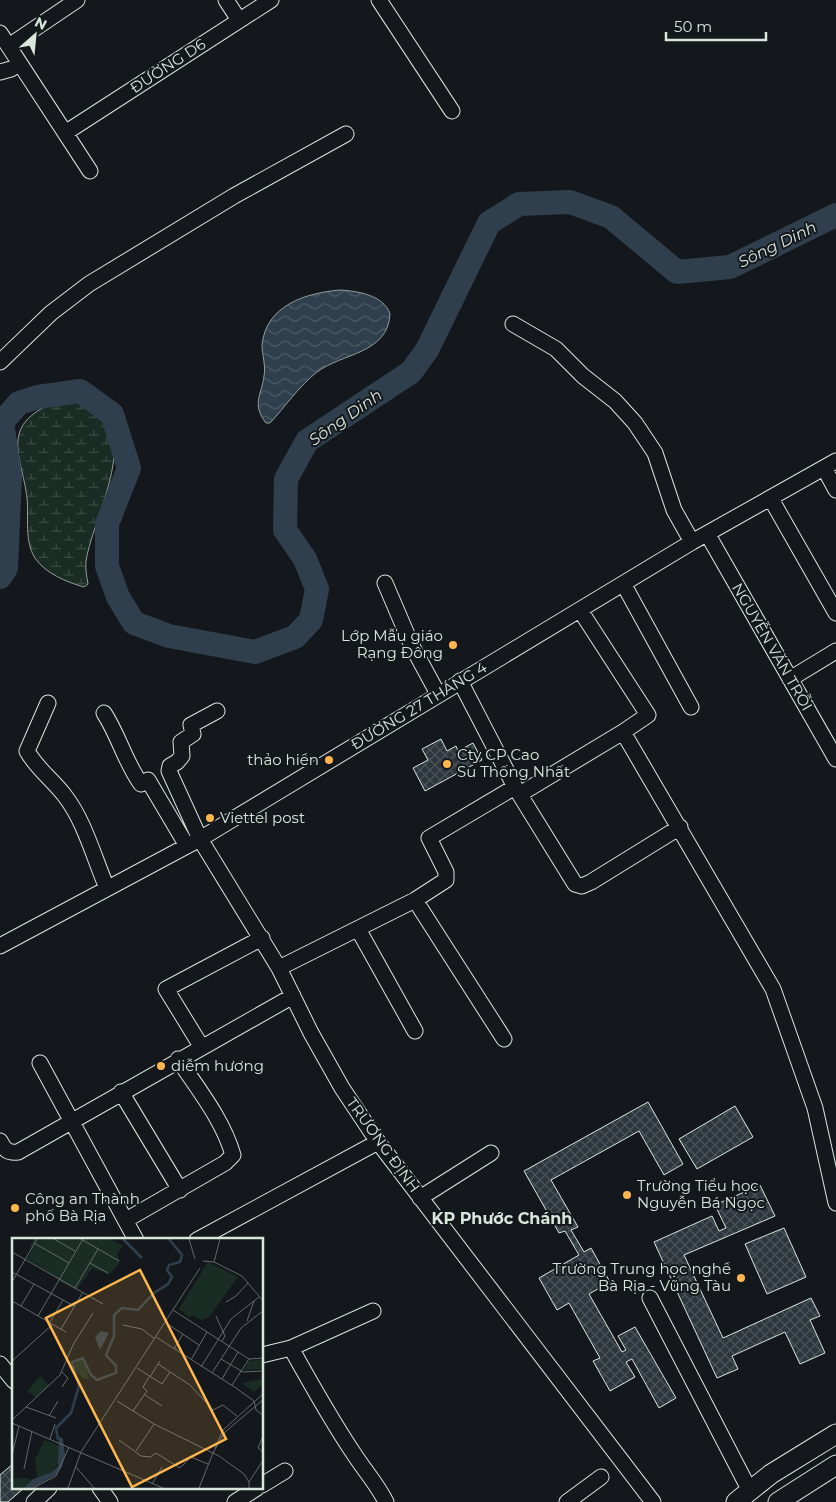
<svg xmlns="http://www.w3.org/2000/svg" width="836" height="1502" viewBox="0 0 836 1502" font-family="Montserrat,sans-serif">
<defs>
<pattern id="wetland-marsh" width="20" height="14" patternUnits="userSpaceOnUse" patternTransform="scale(1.25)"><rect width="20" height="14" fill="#1a2d24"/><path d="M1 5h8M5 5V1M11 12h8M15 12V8" fill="none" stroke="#3b4b43"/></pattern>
<pattern id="water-waves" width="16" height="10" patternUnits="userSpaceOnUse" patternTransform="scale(1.25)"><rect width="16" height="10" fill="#2f3f4d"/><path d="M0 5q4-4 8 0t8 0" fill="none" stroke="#4c5b66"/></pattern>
<pattern id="building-cross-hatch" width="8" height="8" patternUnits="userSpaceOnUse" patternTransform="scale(1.25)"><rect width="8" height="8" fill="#2c363c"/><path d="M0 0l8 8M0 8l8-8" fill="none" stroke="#4a5358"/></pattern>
</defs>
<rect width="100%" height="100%" fill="#14181c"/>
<!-- wetland -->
<path fill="url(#wetland-marsh)" stroke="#939e99" d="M69 397C155 413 94 511 86 561 85 569 87 577 88 584L84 587C66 582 45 573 35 558 24 541 29 517 27 498 23 462 2 431 41 409 50 404 59 398 69 397Z"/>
<!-- water -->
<path fill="url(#water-waves)" stroke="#939e99" d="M340 290C357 291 384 295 390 314 388 354 342 353 317 372 299 386 285 407 270 423H266C251 404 262 394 264 376 266 365 262 355 262 345 266 305 306 293 340 290Z"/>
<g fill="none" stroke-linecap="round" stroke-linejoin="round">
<!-- river -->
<path stroke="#2f3f4d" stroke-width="24" d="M0 577 6 568 10 476 2 422 19 403 38 397 80 391 112 414 129 468 107 524V566L118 597 134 623 169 636 255 652 295 637 311 620 317 589 305 559 285 530 286 479 307 441 411 372 427 350 489 223 519 204 570 202 611 217 677 272 730 267 836 215"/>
</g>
<!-- building -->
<path fill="url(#building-cross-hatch)" stroke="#d8e6dc" d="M441 739 447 751 456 746 458 751 473 743 482 760 425 791 413 768 428 760 422 749Z
M648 1102 683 1164 664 1175 639 1131 551 1180 578 1227 571 1230 584 1252 591 1248 610 1282 589 1294 622 1352 626 1350 618 1336 635 1327 676 1398 659 1408 632 1359 626 1362 635 1377 610 1391 593 1361 600 1358 569 1303 557 1310 539 1278 579 1255 565 1231 559 1233 524 1171Z
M735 1106 753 1137 697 1169 679 1139Z
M760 1185 775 1216 684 1255 723 1338 811 1298 820 1316 810 1320 825 1353 800 1364 785 1332 732 1356 738 1369 717 1378 654 1242 712 1216 719 1231 726 1228 715 1205Z
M784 1228 806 1277 767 1294 745 1244Z
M14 1463V1488H24L8 1502H0V1475Z"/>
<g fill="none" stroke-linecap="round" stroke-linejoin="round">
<defs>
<path id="minor" d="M226 0 239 20
M379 0 452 111
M0 33 90 171
M9 46 77 0
M0 72 11 69
M65 133 271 0
M513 324 556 349 583 376 615 401 635 423 655 453 674 510 692 542
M0 362 51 313 89 284 234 196 346 134
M824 468 836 490
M771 499 836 613
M708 535 836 759
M385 583 412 646 438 694
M624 585 691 707
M580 610 648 715 623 732 773 989 815 1108 836 1203
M790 679 836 651
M460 681 515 787 575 884 582 886 591 882 680 827
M48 703 27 751C37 769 53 780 65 796 85 822 94 858 107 888
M217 711 191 725 193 734 181 742 182 756 177 762 170 766 169 771 200 839 279 968 311 1033 342 1088 378 1142 653 1502
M104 713C119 736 125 762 141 784L148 780 187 846
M520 794 623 732
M415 900 504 1039
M358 929 415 1031
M0 946 200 839 692 542 836 461
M279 968 415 900 446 880V872L429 838 515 787
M201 1046 166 989 262 938
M40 1063 136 1240
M121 1092 180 1190
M0 1141C5 1150 7 1153 18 1152L293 996
M420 1198 491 1153
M126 1220 225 1163 233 1155C223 1120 198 1089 178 1059
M197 1240 378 1142
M650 1298 750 1491
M291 1348 373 1311
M262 1355 291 1348C311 1384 331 1420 354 1454 365 1471 377 1484 386 1502
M0 1364 14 1381
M262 1485 285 1471
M100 1488 110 1502
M34 1502 49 1488
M235 1502 257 1488
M567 1502 601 1477"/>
<path id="major" d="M736 1502 771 1474 836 1434
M778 1502 836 1465"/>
</defs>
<!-- minor casing -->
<use href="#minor" stroke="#d8e6dc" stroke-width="17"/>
<!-- major casing -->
<use href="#major" stroke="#d8e6dc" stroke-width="21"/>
<!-- minor -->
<use href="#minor" stroke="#14181c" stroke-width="15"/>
<!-- major -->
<use href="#major" stroke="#14181c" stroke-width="19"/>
</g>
<!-- markers -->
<g fill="#ffb74d" stroke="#14181c" stroke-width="2">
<circle cx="453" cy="645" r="5"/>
<circle cx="329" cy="760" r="5"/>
<circle cx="447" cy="764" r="5"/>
<circle cx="210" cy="818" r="5"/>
<circle cx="161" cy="1066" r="5"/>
<circle cx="627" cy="1195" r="5"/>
<circle cx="15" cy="1208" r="5"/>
<circle cx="741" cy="1278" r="5"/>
</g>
<g text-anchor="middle" stroke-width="4" stroke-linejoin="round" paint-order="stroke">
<!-- street labels -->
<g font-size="15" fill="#d8e6dc" stroke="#14181c">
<text transform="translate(168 66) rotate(-33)" y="5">ĐƯỜNG D6</text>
<text transform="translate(772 647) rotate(60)" y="5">NGUYỄN VĂN TRỖI</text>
<text transform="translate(419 706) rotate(-31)" y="5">ĐƯỜNG 27 THÁNG 4</text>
<text transform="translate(383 1145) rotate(54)" y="5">TRƯƠNG ĐỊNH</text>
</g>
<!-- poi labels -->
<g font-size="15" fill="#d8e6dc" stroke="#14181c" text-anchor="start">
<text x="443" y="641" text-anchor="end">Lớp Mẫu giáo<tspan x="443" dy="17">Rạng Đông</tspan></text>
<text x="457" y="760">Cty CP Cao<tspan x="457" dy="17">Su Thống Nhất</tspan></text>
<text x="319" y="765" text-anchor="end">thảo hiền</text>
<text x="220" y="823">Viettel post</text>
<text x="171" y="1071">diễm hương</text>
<text x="637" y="1191">Trường Tiểu học<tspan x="637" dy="17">Nguyễn Bá Ngọc</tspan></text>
<text x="25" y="1204">Công an Thành<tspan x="25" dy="17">phố Bà Rịa</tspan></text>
<text x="731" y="1274" text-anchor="end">Trường Trung học nghề<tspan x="731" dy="17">Bà Rịa - Vũng Tàu</tspan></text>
</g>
<!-- water labels -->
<g font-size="16" font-style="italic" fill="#d8e6dc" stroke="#14181c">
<text transform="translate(777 244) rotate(-26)" y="6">Sông Dinh</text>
<text transform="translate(345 417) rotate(-35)" y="6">Sông Dinh</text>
</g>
<!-- neighbourhood labels -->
<g font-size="16" font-weight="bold" fill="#d8e6dc" stroke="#14181c">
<text x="502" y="1224">KP Phước Chánh</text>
</g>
</g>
<!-- overview -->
<g transform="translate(12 1238)">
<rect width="251" height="251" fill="#14181c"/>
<path d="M22 1H98L111 8 105 16 108 24 97 37 81 30 64 52 47 43 18 8ZM32 202 46 207 48 222 40 234 25 239 23 222ZM1 241 13 240 20 242 12 250H0Z" fill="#1a2d24"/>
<path d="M65 120 73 124 77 141 70 140 62 129Z" fill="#1a2d24"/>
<path d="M23 7 54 26 47 40 15 21ZM196 24 226 39 197 79 189 82 180 77 178 80 167 71ZM251 122V131L232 132 237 123ZM248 135 251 146 242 154 230 145 249 141ZM28 138 37 148 24 159 15 153Z" fill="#1a2d24"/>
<path d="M89 93 97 95 88 112 83 99ZM47 198 51 201 53 217 50 229 44 237 20 250H12L21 241 40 234 46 228Z" fill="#2f3f4d"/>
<path fill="none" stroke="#2f3f4d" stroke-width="2.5" d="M111 1 130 20M46 202 44 190 59 175 67 148 60 124 71 120 79 137 85 142 104 135V128L94 117 102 98V77L110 70 126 72 142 55 156 46 160 39 155 32 157 27 168 24 170 17 157 1"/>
<path fill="none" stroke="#626a69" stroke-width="1" d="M42 1 63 13M69 1 107 23M177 1 183 21M22 5 57 25M0 14 91 66M191 23 202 24 230 38 252 64M202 24 208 1M78 25 96 35M0 34 62 68M0 44 25 1M63 50 86 11M0 63 54 94M214 64 224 58 236 45M9 68 22 46M161 72 237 121 252 120M26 78 71 1M204 78 213 98 210 103M235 83 242 63M38 84 51 62M154 85 187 107M111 87 130 91 143 101M49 91 71 54M144 99 224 150 242 163 244 172 252 178M162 111 171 96M209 121 231 134 252 133M179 122 195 94M0 123 40 87M148 123 146 126 178 147 201 172 211 167 225 178M189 129 219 81 247 59M125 130 150 146 158 134M50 134 56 140 50 149M200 135 229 90 252 72M138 139 146 126M210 141 226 114M220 147 237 121M133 157 150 168M105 163 142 186 207 218 232 236 237 244M14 169 44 180M121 173 135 153 131 149 137 139M37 178 46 163M0 182 48 137 61 107 81 75M0 185 151 250M251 198 246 210 252 215M38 201 43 186M107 202 129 218 138 219 144 215 168 230 179 219 196 226M203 210 211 192 252 155M124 213 142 186M0 217 7 188M64 229 82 250M12 231 20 193M140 246 150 229M21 250 44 238 57 209M56 250 69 214 188 30M187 250 201 215 213 194 252 161M237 250V244L252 221"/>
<path fill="#ffb74d" fill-opacity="0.15" stroke="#ffb74d" stroke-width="2.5" d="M128 32 214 201 120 249 34 80Z"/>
<rect width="251" height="251" fill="none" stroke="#d8e6dc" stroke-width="2.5"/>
</g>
<!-- north arrow -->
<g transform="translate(35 35) rotate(27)" stroke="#14181c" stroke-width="4" paint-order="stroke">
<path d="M0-4L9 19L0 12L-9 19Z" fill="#d8e6dc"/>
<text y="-8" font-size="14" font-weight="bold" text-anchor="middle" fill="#d8e6dc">N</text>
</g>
<!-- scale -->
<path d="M666 32v8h100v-8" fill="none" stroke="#d8e6dc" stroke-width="2.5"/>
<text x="674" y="32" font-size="15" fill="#d8e6dc" stroke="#14181c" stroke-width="4" paint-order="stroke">50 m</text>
</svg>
